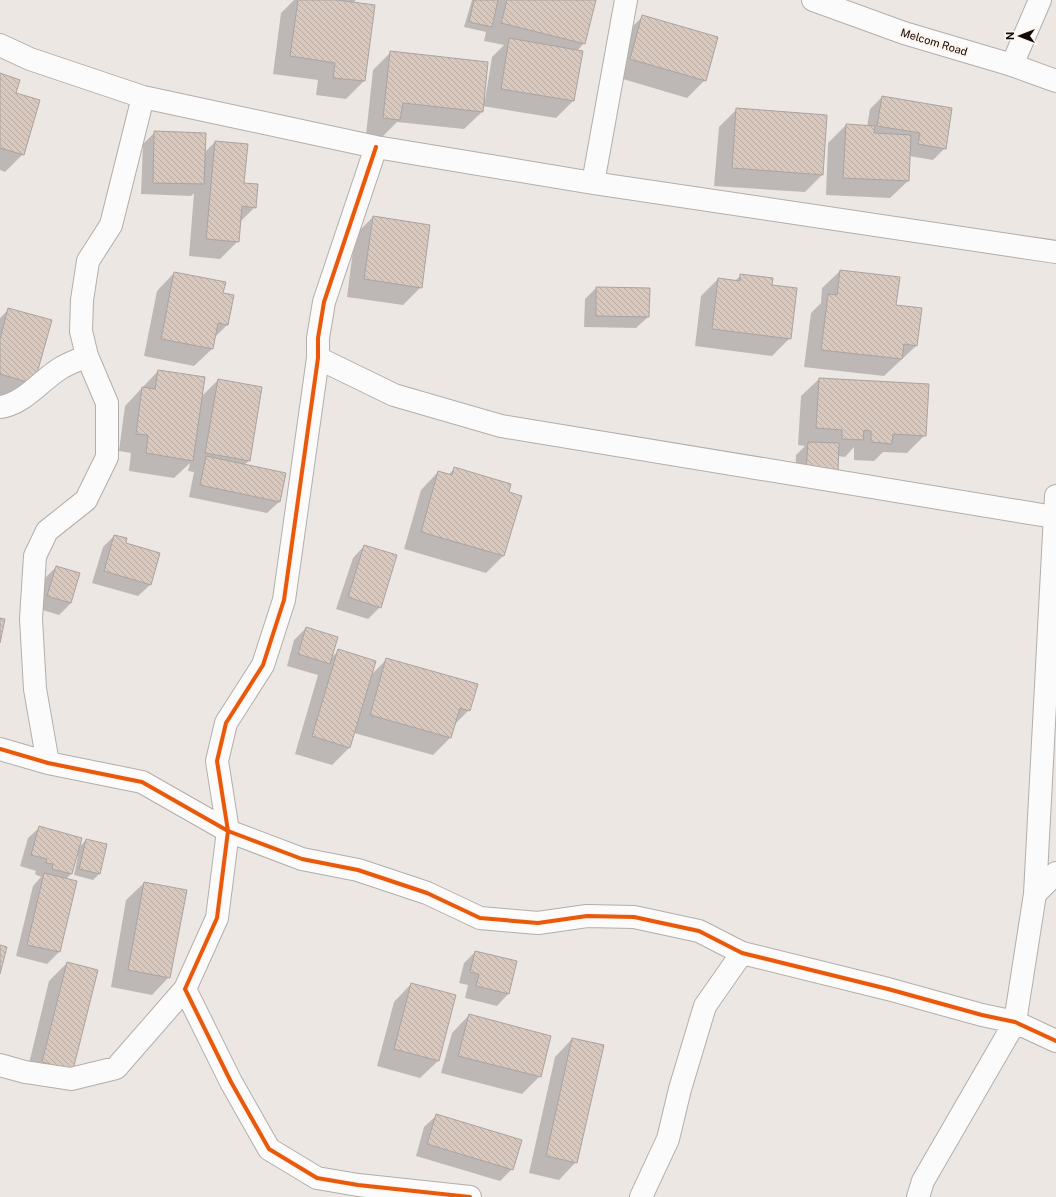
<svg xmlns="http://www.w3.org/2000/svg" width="1056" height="1197" viewBox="0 0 1056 1197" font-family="'Public Sans',sans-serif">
<defs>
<pattern id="building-back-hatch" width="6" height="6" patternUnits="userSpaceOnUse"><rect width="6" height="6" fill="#d8c8bd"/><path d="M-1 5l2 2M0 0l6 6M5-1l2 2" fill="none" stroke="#b8aaa1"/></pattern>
</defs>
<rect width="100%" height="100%" fill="#ede7e3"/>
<!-- shadow -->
<path fill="#0003" d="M294 0H356L353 3 374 6 364 81 346 99 316 95 318 80 273 74 281 13Z
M472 0H595L584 43 577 51 573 101 556 118 482 106V112L464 129 397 122 382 137 366 135 373 70 391 52 485 100 492 57 504 45 484 41 486 32 464 27Z
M642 17 705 80 687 98 613 76 625 34Z
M0 74 15 93 23 154 5 172 0 170Z
M882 97 945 148 933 160 909 156 908 181 890 198 826 195 828 143 846 125 867 127 870 109Z
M737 109 822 175 805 192 714 186 719 127Z
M155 132 204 153 215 142 243 184 255 207 239 223 238 241 220 259 189 256 194 193 191 196 141 194 143 144Z
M373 217 421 287 403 305 347 297 355 235Z
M840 271 895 306 916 346 884 376 804 367 811 313 821 303 822 288Z
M174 273 222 294 232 296 227 325 214 338 212 349 194 366 144 356 157 291Z
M741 275 790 338 772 356 695 346 701 296 718 279 735 281Z
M596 288 648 317 636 328 584 327 585 299Z
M9 309 33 383 16 401 0 396V318Z
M158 371 201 397 218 380 249 461 244 465 279 502 267 513 189 497 194 472 188 471 190 463 174 478 129 471 131 453 119 451 125 406Z
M819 379 928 385 925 435 907 453 883 452 874 461 854 460V447L845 457 838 456 795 483 796 455 805 446 798 445 801 396Z
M455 468 503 556 486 573 404 549 421 490 438 472 448 475Z
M114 536 125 544 150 585 138 596 92 583 103 547Z
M364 546 380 607 368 619 336 609 353 558Z
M56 567 71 603 59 615 36 608 44 579Z
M306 628 331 658 338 651 371 675 387 659 469 710 453 726 450 738 433 755 354 733 349 748 332 765 295 754 318 675 287 666 294 640Z
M40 827 78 848 86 840 106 845 99 874 93 880 74 875 78 856H76L71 874 66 879 59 952 47 964 16 956 33 886 41 877 35 874 36 871 20 866 28 838Z
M144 883 169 977 152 995 111 987 126 900Z
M475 952 516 961 508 994 497 1006 465 998 468 985 459 983 464 963Z
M67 963 72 1069 25 1080 49 981Z
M411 984 438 1061 420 1078 377 1066 394 1002Z
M469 1015 540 1076 522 1094 441 1073 452 1033Z
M572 1039 576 1162 559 1180 529 1173 555 1057Z
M436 1116 512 1169 500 1181 416 1156 424 1127Z"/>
<!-- building -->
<path fill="url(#building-back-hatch)" stroke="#a9a4a2" d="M298 0H337L375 5 365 81 333 78 335 63 290 56Z
M474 0H498L492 27 469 22Z
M507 0H596L585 44 501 23Z
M642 15 718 37 706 81 630 59Z
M509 38 583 51 574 101 501 89Z
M390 51 488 62 483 112 403 103 400 120 383 118Z
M0 73 20 80 16 93 40 100 24 155 0 148Z
M882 96 952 108 946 149 918 144 920 133 877 126Z
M736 108 827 115 823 175 732 168Z
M846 124 875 126 874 133 911 135 909 181 843 178Z
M154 131 206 133 204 184 153 183Z
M215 141 248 144 244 183 258 184 256 208 242 206 239 242 206 239Z
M373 216 430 225 422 288 364 279Z
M840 270 900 277 896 305 922 308 917 346 904 344 902 359 821 350 828 294 837 295Z
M174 272 226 282 223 293 234 295 228 325 218 323 213 349 161 339Z
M740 274 773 278 772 285 797 288 791 339 712 329 718 278 740 281Z
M596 287 650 288 649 317 596 316Z
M8 308 52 320 34 384 0 374V339Z
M158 370 205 377 193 461 146 453 148 435 136 434 142 387 155 389Z
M819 378 929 384 926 436 893 434 892 444 871 442V431L864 430 863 440 842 439V430L816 428Z
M218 379 262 387 250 461 205 453Z
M808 442 839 443 838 472 806 471Z
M206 456 286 473 280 502 200 485Z
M454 467 511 484 509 492 522 496 504 556 421 532 438 471 452 475Z
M114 535 127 538 126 543 160 553 151 585 104 571Z
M364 545 397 555 381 608 348 597Z
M56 566 80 573 71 603 47 596Z
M0 618 5 619 0 643Z
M306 627 338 637 330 664 298 654Z
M338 649 376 661 350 748 312 736Z
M386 658 478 684 470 711 460 708 451 738 370 715Z
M39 826 82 838 72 874 52 869 53 864 46 863 47 859 31 855Z
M86 839 107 844 100 874 79 869Z
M44 873 77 881 60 952 27 945Z
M144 882 187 890 170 978 128 970Z
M0 945 7 947 0 974Z
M475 951 517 961 509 994 476 986 479 974 470 972Z
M67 962 98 970 73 1070 42 1062Z
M411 983 456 995 439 1061 394 1049Z
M469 1014 551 1036 541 1077 458 1056Z
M572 1038 604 1045 577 1163 546 1156Z
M436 1114 522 1140 513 1170 427 1144Z"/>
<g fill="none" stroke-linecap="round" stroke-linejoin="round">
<defs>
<path id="street" d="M0 45 30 59 143 97 376 147 593 183 1056 252
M1012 65 1040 0
M376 147 324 302 318 338V358L284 600 263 665 226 723 217 761 228 831 217 918 185 989 231 1082 269 1149 317 1178 358 1185 470 1197
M593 183 626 0
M318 358 394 395 501 426 1054 517
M0 407C24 404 41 380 61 368 69 363 78 360 87 356
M0 749 48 763 142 782 228 831 302 859 358 870 427 893 480 918 538 923 587 916 634 917 699 931 742 953 888 989 982 1015 1015 1022 1056 1041
M48 763 35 689 31 619 35 556 47 531 86 500 107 457V403L87 356 81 331 82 300 88 261 111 225 143 97
M1035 894 1056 873
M0 1065 25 1072 71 1079 116 1068 185 989
M641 1197 668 1139 680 1089 705 1006 742 953
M918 1197 923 1181 1015 1022 1035 894 1056 496"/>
<path id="secondary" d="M813 0 904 33 1012 65 1056 81"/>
</defs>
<!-- street casing -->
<use href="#street" stroke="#b3aeab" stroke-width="24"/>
<!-- secondary casing -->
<use href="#secondary" stroke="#b3aeab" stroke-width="24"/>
<!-- street -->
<use href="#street" stroke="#fcfbfb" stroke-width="22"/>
<!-- secondary -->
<use href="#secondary" stroke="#fcfbfb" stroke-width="22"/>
<defs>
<path id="cycleway" d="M376 147 324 302 318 338V358L284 600 263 665 226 723 217 761 228 831 217 918 185 989 231 1082 269 1149 317 1178 358 1185 470 1197
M0 749 48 763 142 782 228 831 302 859 358 870 427 893 480 918 538 923 587 916 634 917 699 931 742 953 888 989 982 1015 1015 1022 1056 1041"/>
</defs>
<!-- cycleway casing -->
<use href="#cycleway" stroke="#fff3ec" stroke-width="6"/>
<!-- cycleway -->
<use href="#cycleway" stroke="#e8590c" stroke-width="4"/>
</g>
<g text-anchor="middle" stroke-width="4" stroke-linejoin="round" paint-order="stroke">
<!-- street labels -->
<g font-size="11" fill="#0e0b09" stroke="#fff3ec">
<text transform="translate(934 42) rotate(17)" y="4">Melcom Road</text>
</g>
</g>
<!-- north arrow -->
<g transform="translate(1020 36) rotate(270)" stroke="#fff3ec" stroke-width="3" paint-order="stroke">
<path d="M0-3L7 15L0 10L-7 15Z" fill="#0e0b09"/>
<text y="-6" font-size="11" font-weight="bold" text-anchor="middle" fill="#0e0b09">N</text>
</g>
</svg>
